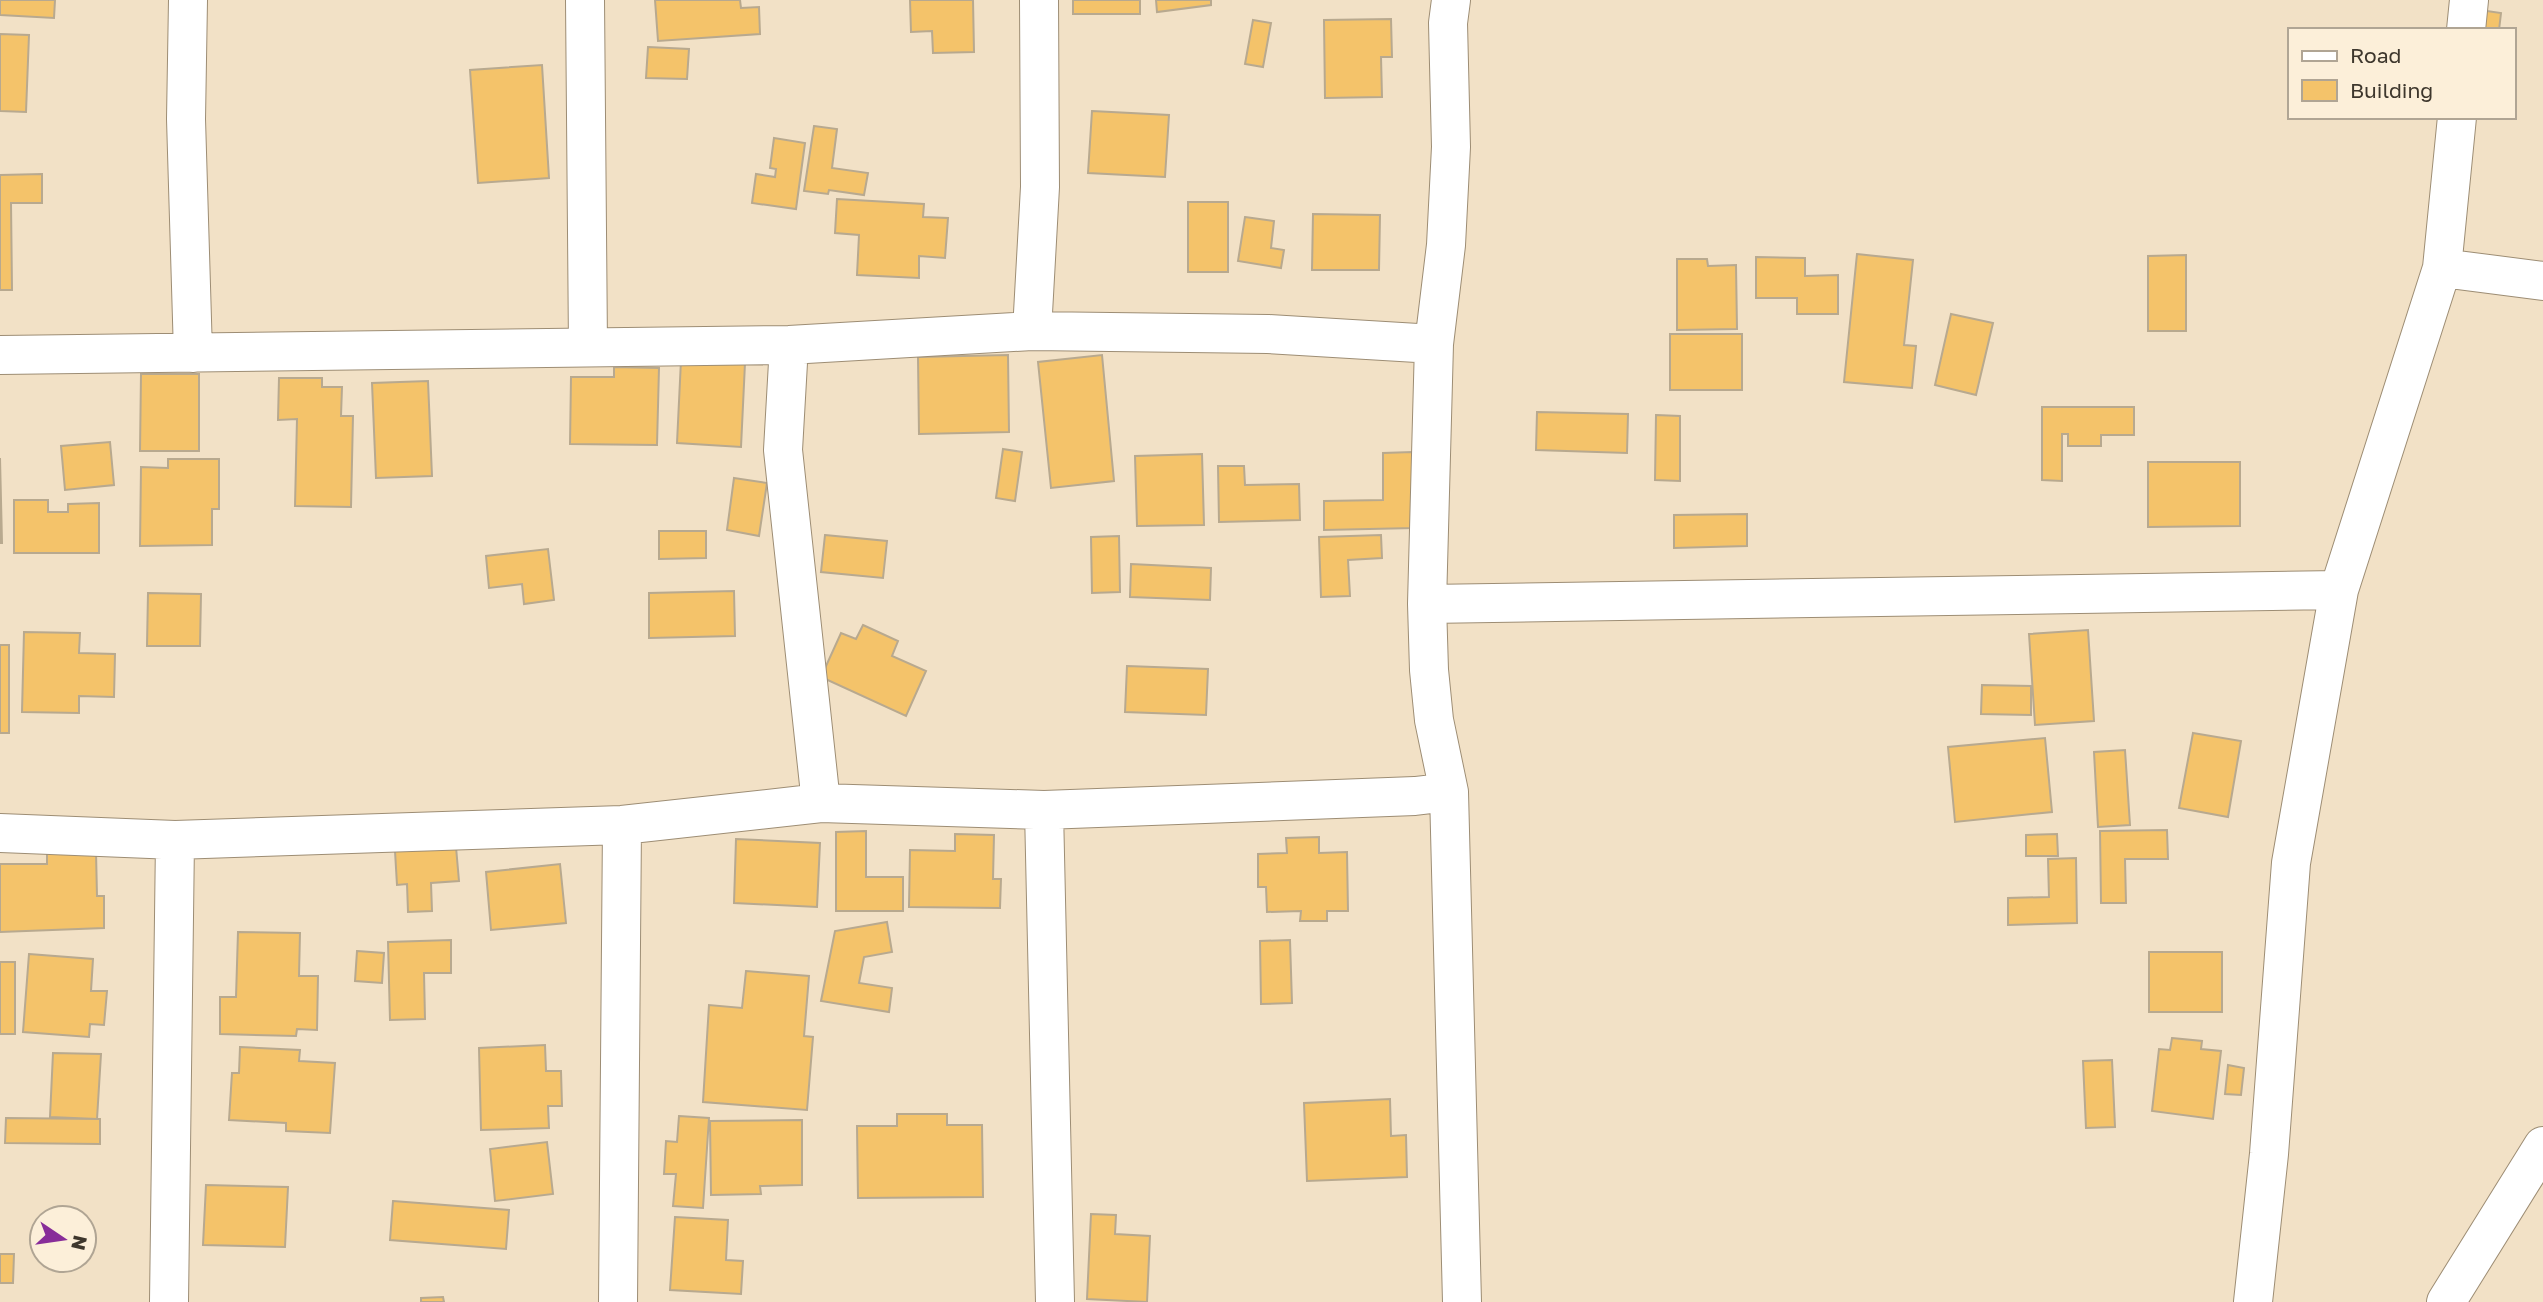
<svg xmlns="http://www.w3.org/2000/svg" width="2543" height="1302" viewBox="0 0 2543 1302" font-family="'Golos Text',sans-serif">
<rect width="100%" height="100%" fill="#f2e1c6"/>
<!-- building -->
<path fill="#f4c36a" stroke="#b8a98f" stroke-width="2" d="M0 0H55L54 18 0 15Z
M655 0H740L741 8 759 7 760 34 658 41Z
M910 0H973L974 52 933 53 932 31 911 32Z
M1073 0H1140V14H1073Z
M1156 0H1211V5L1157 12Z
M2480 10 2501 13 2499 30H2477Z
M1391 19 1392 57H1381L1382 97 1325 98 1324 20Z
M1253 20 1271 23 1263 67 1245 64Z
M0 34 29 35 26 112 0 111Z
M648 47 689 49 687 79 646 78Z
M542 65 549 178 478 183 470 70Z
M1092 111 1169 115 1165 177 1088 173Z
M814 126 837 129 832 168 868 173 864 195 829 190 828 194 804 191Z
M774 138 805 143 796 209 752 203 756 174 775 177 776 169 770 168Z
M42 174V203H11L12 290H0V175Z
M837 199 924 204 923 217 948 218 945 258 919 256V278L857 275 859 235 835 233Z
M1188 202H1228V272H1188Z
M1313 214 1380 215 1379 270H1312Z
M1245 217 1274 221 1271 248 1284 250 1281 268 1238 261Z
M1857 254 1913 260 1904 345 1916 346 1912 388 1844 382Z
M2186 255V331H2148V256Z
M1756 257 1805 258V276L1838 275V314H1797V298H1756Z
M1677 259H1707L1708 266 1736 265 1737 329 1677 330Z
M1951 314 1993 323 1976 395 1935 385Z
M1670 334H1742V390H1670Z
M1008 355 1009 432 919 434 918 357Z
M1102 355 1114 481 1051 488 1038 362Z
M681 360 745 363 741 447 677 443Z
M614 367 659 368 657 445 570 444 571 377H614Z
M141 374H199V451H140Z
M279 378H322V387H342L341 416H353L351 507 295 506 297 419 278 420Z
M428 381 432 476 376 478 372 383Z
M2042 407H2134V435H2101V446H2068V434H2062V481L2042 480Z
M1537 412 1628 414 1627 453 1536 450Z
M1656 415 1680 416V481L1655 480Z
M110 442 114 485 65 490 61 446Z
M1003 449 1022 452 1015 501 996 498Z
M1412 452 1414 528 1324 530V501L1383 500V453Z
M1202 454 1204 525 1137 526 1135 456Z
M0 458 2 543H0Z
M168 459H219V509H212V545L140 546 141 467 168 468Z
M2148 462H2240V526L2148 527Z
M1218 466H1244L1245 485 1299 484 1300 520 1219 522Z
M734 478 767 483 759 536 727 530Z
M14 500H48V512H68V504L99 503V553H14Z
M1747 514V546L1674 548V515Z
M659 531H706V558L659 559Z
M825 535 887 541 883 578 821 572Z
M1381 535 1382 558 1348 560 1350 596 1321 597 1319 537Z
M1119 536 1120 592 1092 593 1091 537Z
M548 549 554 600 524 604 522 584 489 588 486 556Z
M1131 564 1211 568 1210 600 1130 597Z
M734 591 735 636 649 638V593Z
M148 593 201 594 200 646H147Z
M863 625 898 641 892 656 926 671 906 716 821 677 841 633 856 639Z
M2088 630 2094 721 2035 725 2029 634Z
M24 632 80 633 79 653 115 654 114 697 79 696V713L22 712Z
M0 645H9V733H0Z
M1127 666 1208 669 1206 715 1125 712Z
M1982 685 2031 686V715L1981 714Z
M2193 733 2241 741 2228 817 2179 808Z
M2045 738 2052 812 1955 822 1948 747Z
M2125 750 2130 825 2098 827 2094 752Z
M2167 830 2168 859H2125L2126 903H2101L2100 831Z
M866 831V877H903V911H836V832Z
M955 834 994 835 993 879H1001L1000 908 909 907 910 850 955 851Z
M2057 834 2058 856H2026V835Z
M1319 837V853L1347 852 1348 911H1327V921H1300L1301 911 1267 912 1266 887H1258V854L1287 853 1286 838Z
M736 839 820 843 817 907 734 903Z
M456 847 459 881 431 883 432 911 408 912 407 884 397 885 395 851Z
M96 852 97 896H104V928L0 932V864H47V853Z
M2076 858 2077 923 2008 925V898L2049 897 2048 859Z
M560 864 566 923 491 930 486 872Z
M887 922 892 952 864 957 859 983 892 988 889 1012 821 1001 835 931Z
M238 932 300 933 299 976H318L317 1030 297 1029 296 1036 220 1034V997H236Z
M451 940V973H424L425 1019 390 1020 388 942Z
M1290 940 1292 1003 1261 1004 1260 941Z
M357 951 384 953 382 983 355 981Z
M2149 952H2222V1012H2149Z
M29 954 93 959 91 991H107L104 1025 90 1024 89 1037 23 1032Z
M0 962H15V1034H0Z
M746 971 809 976 804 1036 813 1037 807 1110 703 1102 709 1005 742 1008Z
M2172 1038 2202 1041 2201 1049 2221 1051 2213 1119 2152 1111 2159 1049 2170 1050Z
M545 1045 546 1071H561L562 1106H548L549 1128 481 1130 479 1048Z
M240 1047 300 1050 299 1061 335 1063 330 1133 286 1131V1123L229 1120 232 1073H239Z
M53 1053 101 1054 97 1119 50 1117Z
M2112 1060 2115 1127 2086 1128 2083 1061Z
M2228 1065 2244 1068 2241 1095 2225 1094Z
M1390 1099 1391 1136 1406 1135 1407 1177 1307 1181 1304 1103Z
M897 1114H947V1125H982L983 1197 858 1198 857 1126H897Z
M679 1116 709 1118 703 1208 673 1206 676 1174H664L666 1141 677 1142Z
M6 1118 100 1119V1144L5 1143Z
M802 1120V1185L760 1186 761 1194 711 1195 710 1121Z
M547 1142 553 1194 495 1201 490 1149Z
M206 1185 288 1187 285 1247 203 1245Z
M393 1201 509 1210 506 1249 390 1240Z
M1091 1214 1116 1215 1115 1234 1150 1236 1147 1302 1087 1299Z
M675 1217 728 1220 726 1260 743 1261 741 1294 670 1290Z
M0 1254H14L13 1283H0Z
M443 1297 444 1302H421V1298Z"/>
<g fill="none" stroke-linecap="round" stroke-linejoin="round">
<defs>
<path id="minor" d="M188 0 186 119 193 353
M585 0 588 347
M2466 30 2469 0
M2442 268 2543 281
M1032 331 1040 187 1039 0
M789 345 783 450 821 803
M0 355 789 345 1032 331 1268 334 1434 344
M1427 604 2339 590 2442 268 2457 117
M1449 792 1462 1302
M1044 810 1055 1302
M0 833 175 840 622 825 821 803 1044 810 1415 796 1449 792 1434 720 1429 670 1427 604 1434 344 1446 245 1451 147 1448 23 1451 0
M169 1302 175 840
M618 1302 622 825
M2253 1302 2269 1154 2291 863 2339 590
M2446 1302 2543 1146"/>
</defs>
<!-- minor casing -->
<use href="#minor" stroke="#9d8d74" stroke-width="40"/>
<!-- minor -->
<use href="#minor" stroke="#fff" stroke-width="38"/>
</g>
<!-- legend -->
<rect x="2288" y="28" width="228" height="91" fill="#fcefd9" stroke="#b0a594" stroke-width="2"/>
<rect x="2302" y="51" width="35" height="10" fill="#ffffff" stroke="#b0a594" stroke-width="2"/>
<text x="2350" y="63" font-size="21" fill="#3e372d">Road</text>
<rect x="2302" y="80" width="35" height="21" fill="#f4c36a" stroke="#b0a594" stroke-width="2"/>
<text x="2350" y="98" font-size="21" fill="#3e372d">Building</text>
<!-- north arrow -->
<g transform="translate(63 1239) rotate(103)"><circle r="33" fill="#fcefd9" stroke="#b0a594" stroke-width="2"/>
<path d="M0-5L12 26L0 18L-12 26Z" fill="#882d99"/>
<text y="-10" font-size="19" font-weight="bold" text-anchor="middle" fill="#3e372d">N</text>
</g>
</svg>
